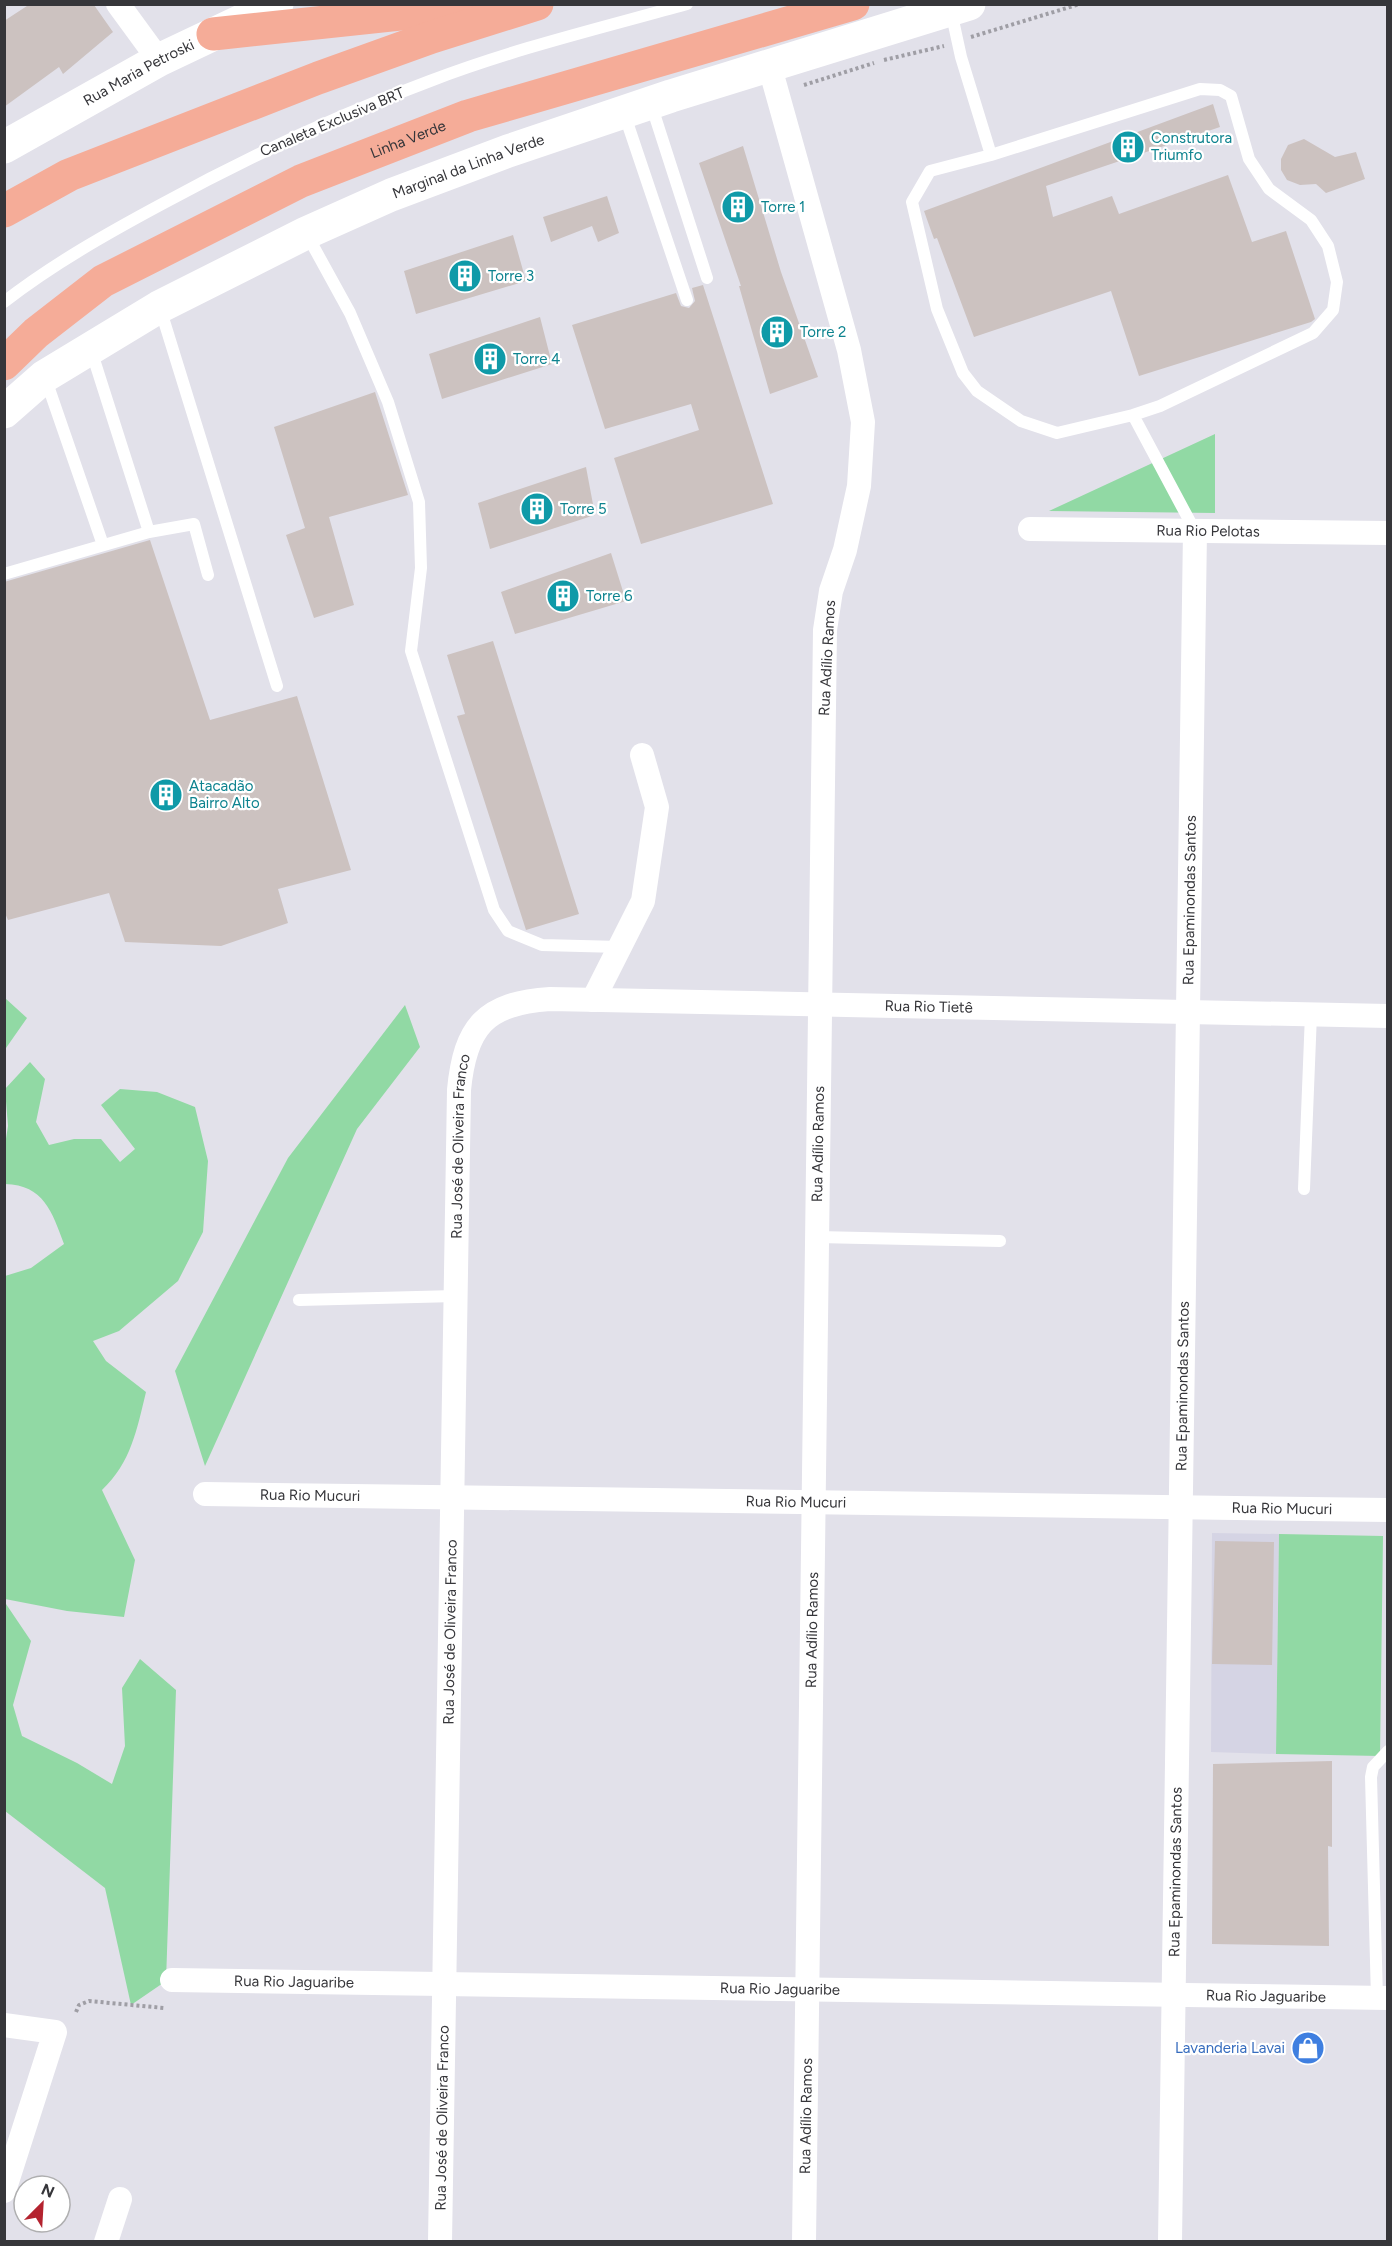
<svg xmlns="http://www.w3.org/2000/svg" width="1392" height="2246" viewBox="0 0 1392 2246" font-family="Figtree,sans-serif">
<rect width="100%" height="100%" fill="#e2e1ea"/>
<!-- built -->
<path fill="#d5d4e4" d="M1212 1533 1279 1534 1276 1754 1211 1752Z"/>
<!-- green -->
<path fill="#91d9a4" d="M1215 434V513L1049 511Z
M5 998 27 1018 6 1048 4 1047Z
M405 1005 420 1047 357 1129 205 1466 175 1371 288 1158Z
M30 1062 45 1079 36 1122 49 1145 74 1139H101L120 1162 135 1149 101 1105 120 1089 157 1092 195 1107 208 1161 203 1232 178 1281 119 1331 93 1341 106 1361 146 1392C137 1429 131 1463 102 1490L135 1560 124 1617 67 1611 5 1599V1276L31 1268 64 1244C52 1212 44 1185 5 1184V1145L8 1126 5 1089Z
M1279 1534 1383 1536 1380 1756 1276 1754Z
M4 1601 31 1641 13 1705 22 1736 77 1763 112 1784 125 1746 122 1688 140 1659 176 1690 166 1981 131 2005 105 1888 5 1811Z"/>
<!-- building -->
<path fill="#ccc2c0" d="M30 4 94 5 113 32 63 74 59 67 4 107V21Z
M1213 104 1220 127 1046 186 1053 217 1112 196 1119 214 1228 175 1252 242 1286 231 1315 319 1311 322 1139 376 1111 291 974 337 937 238 934 239 924 211Z
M1304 139 1335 157 1356 152 1365 179 1326 193 1316 184 1300 185 1287 180 1281 170V159L1288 145Z
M743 146 781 272 818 377 770 394 739 286H741L699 163Z
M607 196 619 233 598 242 592 226 551 242 543 217Z
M513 235 526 281 416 314 404 271Z
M703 285 773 504 641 544 614 458 699 430 691 404 605 429 572 325 676 293 681 306 689 308 695 301 692 288Z
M540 317 552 364 442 399 429 354Z
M375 392 408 495 329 517 354 605 314 618 286 535 305 528 274 427Z
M586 467 595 515 490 549 478 503Z
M150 540 210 720 297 696 351 870 278 889 288 923 221 946 125 942 109 893 8 920 4 911V582Z
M611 553 626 601 515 634 501 592Z
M493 641 579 914 526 930 457 716 465 714 447 655Z
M1215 1541 1274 1542 1272 1665 1212 1664Z
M1332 1761V1847L1328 1846 1329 1946 1212 1944 1213 1764Z"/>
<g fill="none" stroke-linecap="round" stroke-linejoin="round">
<!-- path -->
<path stroke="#9f9ea5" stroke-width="4" stroke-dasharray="3 3" stroke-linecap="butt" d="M971 37 1080 4
M884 60 944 46
M804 85 874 63
M76 2012 79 2005 89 2001 164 2008"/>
<!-- lane -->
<path stroke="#fff" stroke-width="12" d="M951 11 961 57 991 155 1200 89 1220 90 1231 96 1249 159 1269 189 1311 220 1328 246 1337 282 1333 310 1313 333 1160 406 1133 415 1057 433 1021 421 977 391 963 373 937 309 912 202 930 171 991 155
M651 104 707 278
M624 113 687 300
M306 233 350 313 388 402 419 502 421 568 411 651 494 910 508 931 542 945 620 947
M4 302C53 264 108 233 162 204 248 157 338 115 430 81 513 49 601 28 687 4
M160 308 277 686
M91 350 149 532
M45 377 103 545
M1133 415 1195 531
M4 574 149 532 194 524 208 575
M1304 1189 1311 1014
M817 1237 1000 1241
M299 1300 456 1296
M1377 1998 1371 1777 1373 1767 1388 1751"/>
<!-- street -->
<g stroke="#fff" stroke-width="24">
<path d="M118 4 159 60"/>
<path d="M769 64 849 350 863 422 859 486 845 550 831 591 825 630 804 2242"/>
<path id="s1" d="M1030 529 1388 533"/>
<path d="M593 1000 643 901 657 807 642 755"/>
<path id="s2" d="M205 1494 1388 1510"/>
<path id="s3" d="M172 1980 1388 1998"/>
<path d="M4 2025 55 2032 4 2191"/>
<path d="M106 2242 120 2199"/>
<path id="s4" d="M440 2242 459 1090C465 1027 485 1003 550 999L1388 1016"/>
<path id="s5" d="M1170 2242 1195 531"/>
</g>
<!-- secondary -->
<g stroke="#fff" stroke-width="33">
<path id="s6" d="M4 147 159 60 277 4"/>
<path id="s7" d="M4 412 45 376 159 307 306 233 391 195 508 151 671 96 969 4"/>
</g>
<!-- highway -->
<g stroke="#f5ac98" stroke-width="33">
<path d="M213 34 485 5"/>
<path d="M4 211 69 175 318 78 432 37 537 4"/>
<path id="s8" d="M4 364 36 333 103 281 301 181 468 116 853 4"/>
</g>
</g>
<!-- icons -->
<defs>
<symbol id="building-disc" viewBox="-11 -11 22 22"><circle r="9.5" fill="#0f9aa8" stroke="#fff"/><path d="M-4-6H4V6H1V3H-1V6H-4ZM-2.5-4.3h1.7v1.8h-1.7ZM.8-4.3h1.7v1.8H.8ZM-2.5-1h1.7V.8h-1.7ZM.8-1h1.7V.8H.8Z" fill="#fff"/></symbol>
<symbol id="shop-disc" viewBox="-11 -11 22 22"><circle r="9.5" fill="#3f7fe0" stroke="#fff"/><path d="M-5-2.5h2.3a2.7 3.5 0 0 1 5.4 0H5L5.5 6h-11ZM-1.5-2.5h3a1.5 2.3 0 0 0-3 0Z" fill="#fff"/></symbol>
</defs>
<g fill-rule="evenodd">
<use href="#building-disc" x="1109" y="128" width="38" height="38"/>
<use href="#building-disc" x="719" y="188" width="38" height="38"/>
<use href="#building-disc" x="446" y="257" width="38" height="38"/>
<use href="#building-disc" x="758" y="313" width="38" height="38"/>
<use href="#building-disc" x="471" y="340" width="38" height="38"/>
<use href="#building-disc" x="518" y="490" width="38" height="38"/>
<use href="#building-disc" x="544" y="577" width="38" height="38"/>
<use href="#building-disc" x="147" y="776" width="38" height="38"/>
<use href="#shop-disc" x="1289" y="2029" width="38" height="38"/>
</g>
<g text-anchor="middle" stroke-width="4.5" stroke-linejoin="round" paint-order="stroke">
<!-- street labels -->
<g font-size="15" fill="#36363a" stroke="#fff">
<text dy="5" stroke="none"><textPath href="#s6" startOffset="154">Rua Maria Petroski</textPath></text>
<text transform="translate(332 122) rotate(-23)" y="5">Canaleta Exclusiva BRT</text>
<text dy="5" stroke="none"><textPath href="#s8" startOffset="466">Linha Verde</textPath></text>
<text dy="5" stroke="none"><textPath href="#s7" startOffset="528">Marginal da Linha Verde</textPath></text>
<text dy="5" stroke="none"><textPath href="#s1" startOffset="178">Rua Rio Pelotas</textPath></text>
<text transform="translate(827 658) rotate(-87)" y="5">Rua Adílio Ramos</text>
<text dy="5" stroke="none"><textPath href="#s5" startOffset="1342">Rua Epaminondas Santos</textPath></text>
<text dy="5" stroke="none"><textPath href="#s4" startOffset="1677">Rua Rio Tietê</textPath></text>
<text transform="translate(818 1144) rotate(-89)" y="5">Rua Adílio Ramos</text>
<text dy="5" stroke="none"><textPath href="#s4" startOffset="1096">Rua José de Oliveira Franco</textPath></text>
<text dy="5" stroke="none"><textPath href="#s5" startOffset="856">Rua Epaminondas Santos</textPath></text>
<text dy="5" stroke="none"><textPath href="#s2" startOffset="105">Rua Rio Mucuri</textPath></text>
<text dy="5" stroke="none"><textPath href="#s2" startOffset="591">Rua Rio Mucuri</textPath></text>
<text dy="5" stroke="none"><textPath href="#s2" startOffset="1077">Rua Rio Mucuri</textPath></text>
<text transform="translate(812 1630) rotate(-89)" y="5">Rua Adílio Ramos</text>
<text dy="5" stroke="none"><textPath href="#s4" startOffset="610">Rua José de Oliveira Franco</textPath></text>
<text dy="5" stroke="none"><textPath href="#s5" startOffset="370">Rua Epaminondas Santos</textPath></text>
<text dy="5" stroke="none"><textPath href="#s3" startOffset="122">Rua Rio Jaguaribe</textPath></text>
<text dy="5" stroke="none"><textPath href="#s3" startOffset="608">Rua Rio Jaguaribe</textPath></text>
<text dy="5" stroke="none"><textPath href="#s3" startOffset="1094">Rua Rio Jaguaribe</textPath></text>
<text transform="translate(806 2116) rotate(-89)" y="5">Rua Adílio Ramos</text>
<text dy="5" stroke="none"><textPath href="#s4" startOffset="124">Rua José de Oliveira Franco</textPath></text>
</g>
<!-- culture labels -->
<g font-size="15" fill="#0d838f" stroke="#fff" text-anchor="start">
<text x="1151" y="143">Construtora<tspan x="1151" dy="17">Triumfo</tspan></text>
<text x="761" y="212">Torre 1</text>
<text x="488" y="281">Torre 3</text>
<text x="800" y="337">Torre 2</text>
<text x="513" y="364">Torre 4</text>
<text x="560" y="514">Torre 5</text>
<text x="586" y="601">Torre 6</text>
<text x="189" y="791">Atacadão<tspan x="189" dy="17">Bairro Alto</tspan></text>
</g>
<!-- shop labels -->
<g font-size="15" fill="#366cbe" stroke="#fff" text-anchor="end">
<text x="1285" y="2053">Lavanderia Lavai</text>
</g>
</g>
<!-- border -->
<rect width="1392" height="2246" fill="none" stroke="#36363a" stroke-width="12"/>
<!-- north arrow -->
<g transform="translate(42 2204) rotate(24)"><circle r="28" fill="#ffffff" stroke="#afafb0" stroke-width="1.5"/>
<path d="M0-4.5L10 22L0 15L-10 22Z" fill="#b4232f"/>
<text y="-9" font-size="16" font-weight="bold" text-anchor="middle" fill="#36363a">N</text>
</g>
</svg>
